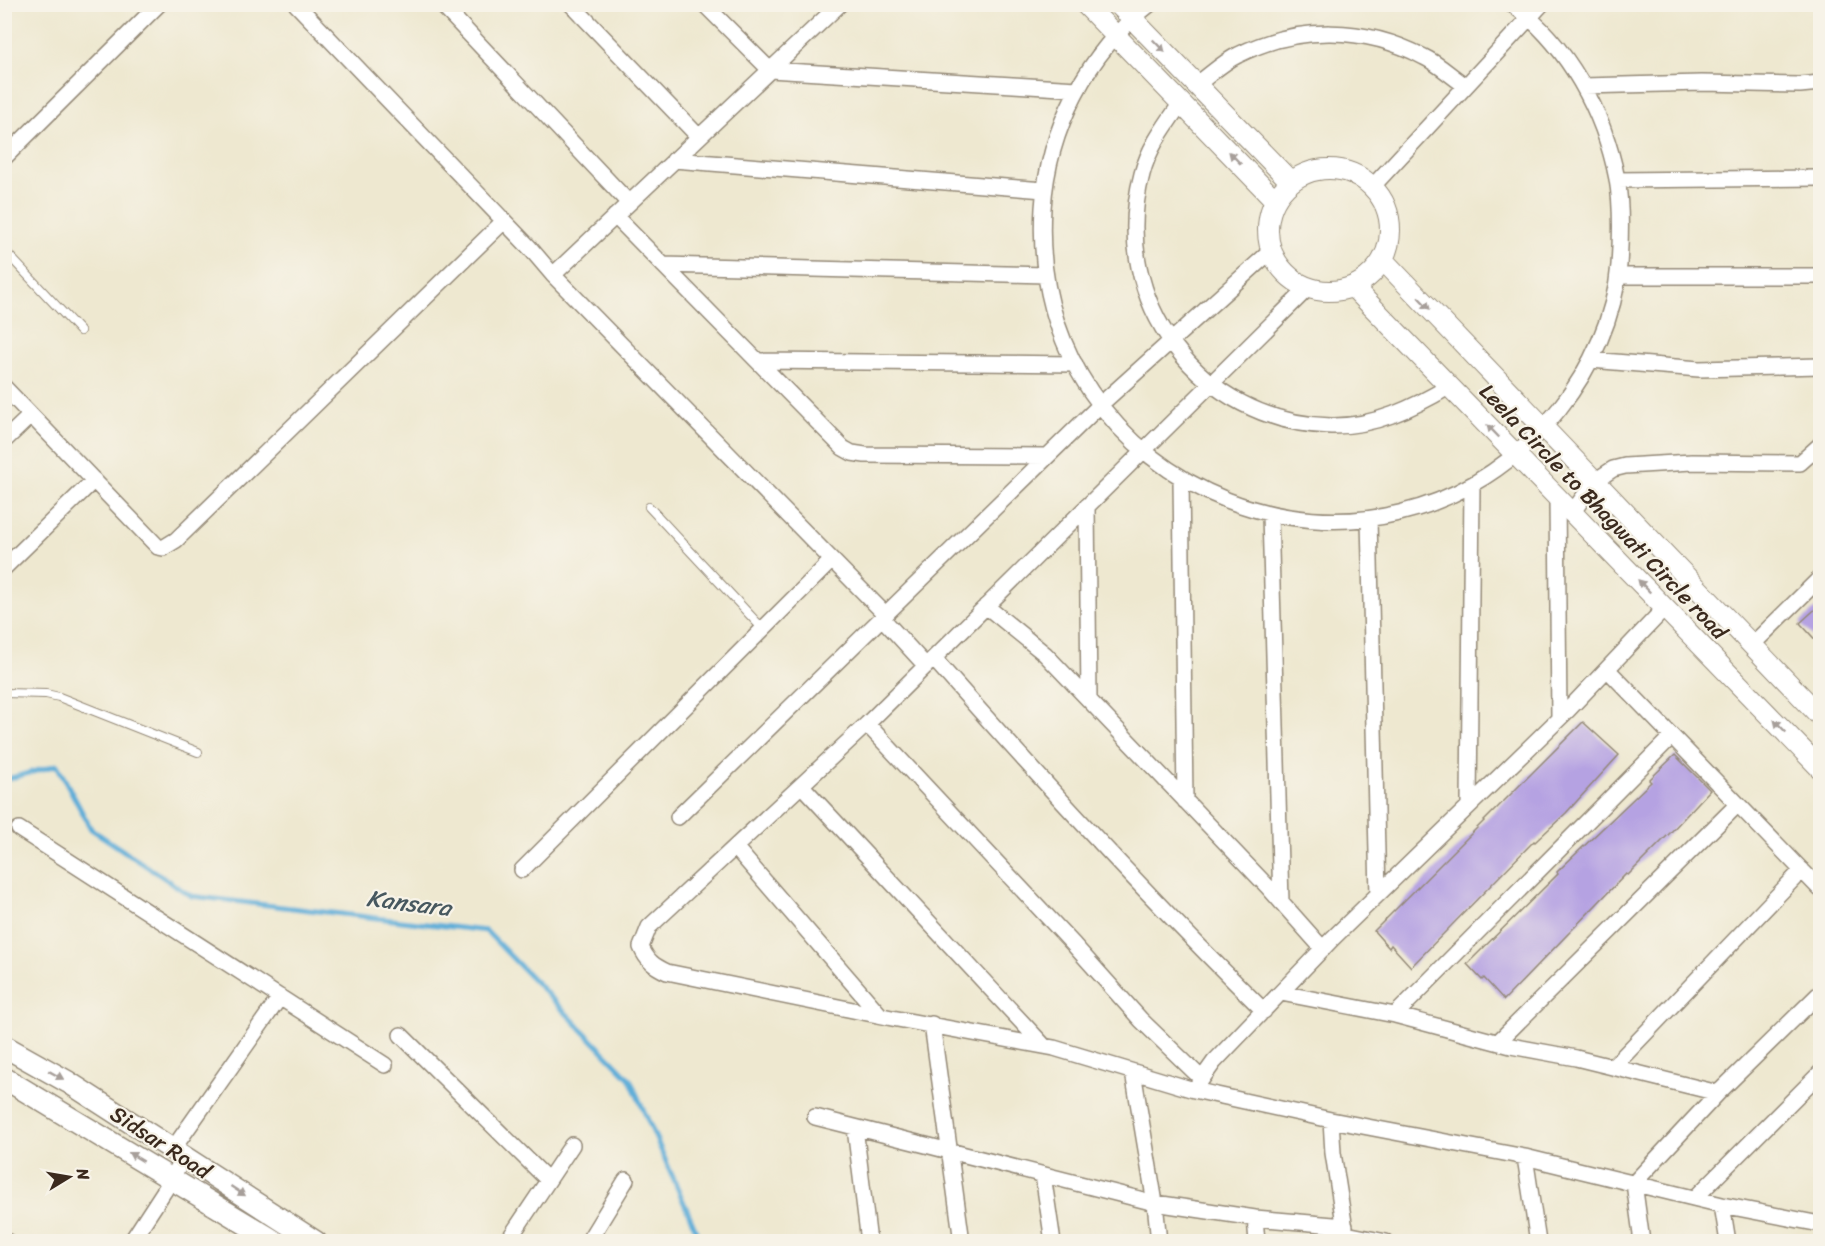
<svg xmlns="http://www.w3.org/2000/svg" width="1825" height="1246" viewBox="0 0 1825 1246" font-family="Sriracha,sans-serif">
<rect width="100%" height="100%" fill="#f7f3e8"/>
<filter id="ink" filterUnits="userSpaceOnUse"><feTurbulence type="fractalNoise" baseFrequency=".0167" numOctaves="2"/><feDisplacementMap in="SourceGraphic" scale="12" xChannelSelector="R" yChannelSelector="G"/><feConvolveMatrix kernelMatrix="1 2 1 2 8 2 1 2 1" color-interpolation-filters="sRGB"/></filter>
<filter id="wash" filterUnits="userSpaceOnUse"><feTurbulence type="fractalNoise" baseFrequency=".008" numOctaves="4" result="noise"/><feDisplacementMap in="SourceGraphic" scale="24" xChannelSelector="R" yChannelSelector="G"/><feGaussianBlur stdDeviation="1.35" result="paint"/><feColorMatrix in="noise" values="0 0 0 0 0 0 0 0 0 0 0 0 0 0 0 0 0 1.4 0 .05"/><feComposite in="paint" operator="in"/></filter>
<g filter="url(#wash)">
<rect width="100%" height="100%" fill="#eee8d0"/>
<g fill="none" stroke-linecap="round" stroke-linejoin="round">
<!-- stream -->
<path stroke="#5dadd8" stroke-width="5" d="M4 780 57 765 91 829 191 896 486 931 630 1079 701 1242"/>
</g>
<g id="blocks">
<!-- building -->
<path fill="#b5a2e2" d="M1821 604V646L1800 623Z
M1583 722 1619 755 1566 813 1535 842 1534 841 1411 967 1391 945 1389 948 1374 931Z
M1675 755 1710 790 1671 832 1628 875 1626 874 1504 1000 1484 978 1482 980 1467 964 1558 874 1557 872 1651 782 1649 780Z"/>
</g>
</g>
<g filter="url(#ink)">
<use href="#blocks" fill-opacity="0" stroke="#948977" stroke-width="1.5"/>
<g fill="none" stroke-linecap="round" stroke-linejoin="round">
<defs>
<path id="service" d="M4 250 80 331
M649 507 763 629
M4 693 46 694 59 697 198 752"/>
<path id="minor" d="M296 4 530 248 553 275
M441 4 629 203
M571 4 699 137
M704 4 770 70 1077 89
M840 4 553 275 886 615
M1150 4C1087 52 1048 130 1043 208 1025 494 1380 634 1559 409 1591 369 1615 316 1619 265 1621 236 1622 207 1617 179 1604 112 1568 45 1512 4
M1196 85C1210 75 1223 62 1238 55 1298 25 1365 26 1424 57 1439 64 1452 77 1466 86
M1583 86 1702 83 1800 85 1820 83
M1181 103C1165 126 1149 147 1142 174 1108 301 1201 423 1331 426 1374 427 1413 408 1450 386
M4 158 159 4
M674 160 1044 190
M1617 180 1820 178
M1373 186 1542 4
M615 216 843 448 852 453 865 455 1047 456
M663 265 1045 275
M1618 276H1820
M1308 288 867 724 649 927 641 947C647 961 654 966 667 972L892 1018 1054 1048 1194 1090 1331 1120 1333 1153 1347 1242
M1591 360 1699 369 1820 366
M759 361 1075 364
M4 387 158 547 163 548 176 540 504 221
M4 441 31 415
M1181 479 1185 801
M1557 497 1559 718
M1087 506 1089 700
M1572 513 1595 481 1613 469 1625 466 1692 462 1800 463 1820 445
M1270 515 1281 902
M1369 519 1378 894
M4 568 94 480
M986 606 1045 654 1268 887 1323 949
M882 618 926 666
M1752 645 1820 578
M934 659C1040 779 1149 898 1264 1011
M1607 669 1820 889
M867 724 1074 945 1141 1020 1202 1079
M802 786 1044 1046
M1469 805 1472 485
M678 817 1100 405 1272 250
M19 829 385 1065
M735 847 880 1015
M522 870 832 560
M1281 993 1395 1015 1511 1046 1576 1058 1718 1093
M1395 1015 1672 736
M932 1024 962 1242
M401 1035 548 1180
M1498 1042 1738 804
M1613 1067 1802 870
M1133 1072 1155 1203 1159 1242
M1194 1090 1214 1062 1333 938 1568 710 1665 608
M815 1117 1155 1203 1255 1218
M1331 1120 1525 1157 1722 1205 1820 1224
M855 1128 869 1242
M173 1149 280 997
M1525 1157 1538 1242
M1043 1175 1053 1242
M1695 1198 1820 1073
M1722 1205 1728 1242
M1346 1234 1386 1242
M4 1240 8 1242
M131 1242 172 1179 184 1156
M507 1242 572 1145
M588 1242 626 1180
M1257 1242 1255 1218 1345 1226
M1642 1242 1634 1183 1718 1093 1820 993"/>
<path id="tertiary" d="M1085 4 1275 200
M1118 4 1291 182
M1268 230a61 61 0 1 1 122 0a61 61 0 1 1-122 0Z
M1383 260 1820 716
M1353 287 1820 768"/>
<path id="secondary" d="M4 1046 68 1082 316 1242
M4 1078 276 1242"/>
</defs>
<!-- service casing -->
<use href="#service" stroke="#948977" stroke-width="10"/>
<!-- minor casing -->
<use href="#minor" stroke="#948977" stroke-width="18"/>
<!-- tertiary casing -->
<use href="#tertiary" stroke="#948977" stroke-width="22"/>
<!-- secondary casing -->
<use href="#secondary" stroke="#948977" stroke-width="24"/>
<!-- service -->
<use href="#service" stroke="#fff" stroke-width="8"/>
<!-- minor -->
<use href="#minor" stroke="#fff" stroke-width="15"/>
<!-- tertiary -->
<use href="#tertiary" stroke="#fff" stroke-width="20"/>
<!-- secondary -->
<use href="#secondary" stroke="#fff" stroke-width="21"/>
</g>
<!-- one-way arrows -->
<defs><path id="oneway-solid" d="M-6-.8H1V-3.2L6.5 0L1 3.2V.8H-6Z" transform="scale(1.5)"/></defs>
<g fill="#a79f9a">
<use href="#oneway-solid" transform="translate(1159 46) rotate(46)"/>
<use href="#oneway-solid" transform="translate(1235 158) rotate(-134)"/>
<use href="#oneway-solid" transform="translate(1424 303) rotate(46)"/>
<use href="#oneway-solid" transform="translate(1493 431) rotate(-134)"/>
<use href="#oneway-solid" transform="translate(1644 586) rotate(-134)"/>
<use href="#oneway-solid" transform="translate(1780 726) rotate(-134)"/>
<use href="#oneway-solid" transform="translate(56 1075) rotate(29)"/>
<use href="#oneway-solid" transform="translate(136 1157) rotate(-149)"/>
<use href="#oneway-solid" transform="translate(238 1191) rotate(33)"/>
</g>
</g>
<g text-anchor="middle" stroke-width="4.5" stroke-linejoin="round" paint-order="stroke">
<!-- street labels -->
<g font-size="22" fill="#3b2a1e" stroke="#f7f3e8">
<text transform="translate(1604 511) rotate(46)" y="8">Leela Circle to Bhagwati Circle road</text>
<text transform="translate(161 1142) rotate(33)" y="8">Sidsar Road</text>
</g>
<!-- water labels -->
<g font-size="24" font-style="italic" fill="#47585f" stroke="#f7f3e8">
<text transform="translate(409 903) rotate(7)" y="8">Kansara</text>
</g>
</g>
<!-- margin -->
<rect width="1825" height="1246" fill="none" stroke="#f7f3e8" stroke-width="24"/>
<!-- north arrow -->
<g transform="translate(69 1177) rotate(79)" stroke="#f7f3e8" stroke-width="4.5" paint-order="stroke">
<path d="M0-4.5L10 22L0 15L-10 22Z" fill="#3b2a1e"/>
<text y="-9" font-size="16" font-weight="bold" text-anchor="middle" fill="#3b2a1e">N</text>
</g>
</svg>
